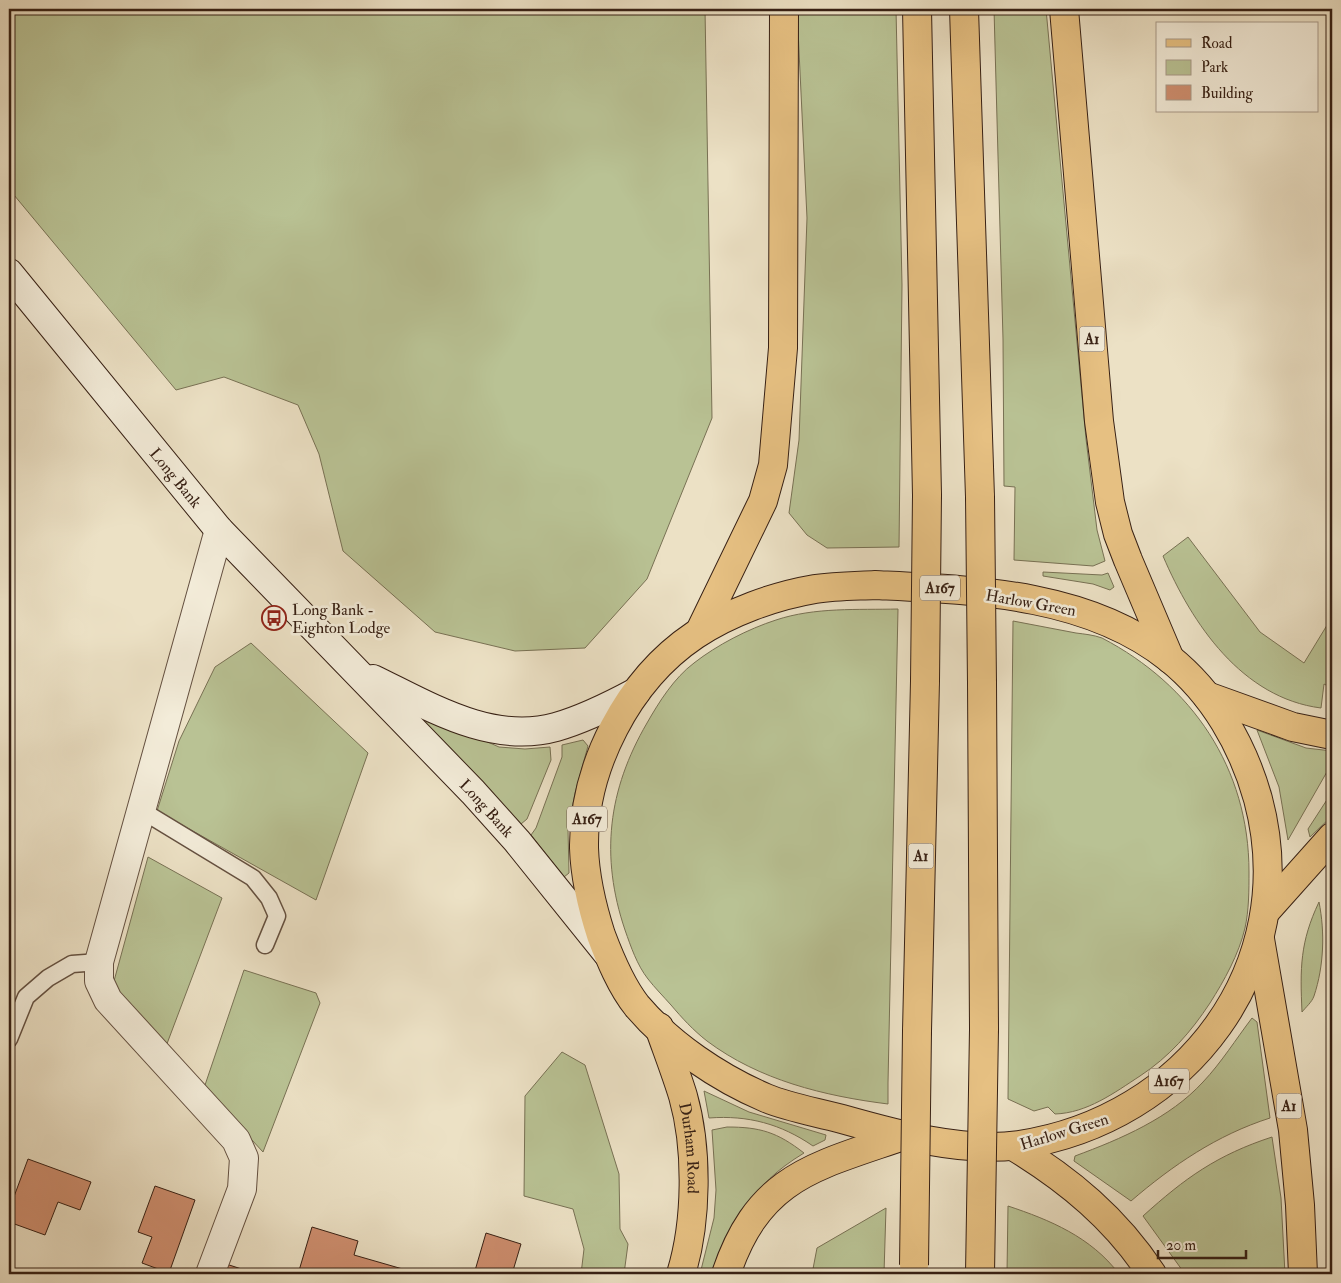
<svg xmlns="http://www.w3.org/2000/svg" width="1341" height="1283" viewBox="0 0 1341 1283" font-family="'IM FELL Double Pica',serif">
<rect width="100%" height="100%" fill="#ece1c5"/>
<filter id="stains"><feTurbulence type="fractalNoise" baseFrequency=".004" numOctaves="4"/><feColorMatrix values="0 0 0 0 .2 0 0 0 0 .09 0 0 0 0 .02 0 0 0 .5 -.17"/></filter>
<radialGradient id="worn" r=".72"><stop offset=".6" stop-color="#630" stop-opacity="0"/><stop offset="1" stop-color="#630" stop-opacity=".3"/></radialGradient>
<!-- green -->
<path fill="#b9c294" stroke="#787154" d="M9 9H705L712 418 647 579 585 648 515 651 435 632 343 551 319 454 298 405 224 377 176 390 9 189Z
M797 9H896L902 285 899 547 827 548 807 535 789 513 799 440 807 218Z
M994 9H1046L1086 439 1097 530 1105 561 1093 566 1014 560 1015 487 1004 486 1003 339Z
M1188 537 1260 632 1304 663 1332 617V688L1324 684 1321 708C1242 698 1192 624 1163 556Z
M1043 572 1102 575 1108 573 1114 587 1110 590 1093 584 1043 576Z
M898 609 888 1083V1104C824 1096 759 1080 707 1041 693 1030 682 1018 671 1005 663 996 655 988 648 979 637 965 631 947 625 930 600 856 608 790 647 723 659 702 674 678 694 663 717 645 748 629 776 620 815 607 858 610 898 609Z
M1013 621C1034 625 1055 629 1076 633 1084 634 1094 635 1102 638 1192 685 1249 768 1249 872 1249 890 1249 910 1245 928 1239 954 1224 981 1210 1003 1191 1032 1169 1057 1140 1076 1114 1093 1087 1113 1055 1114L1048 1107 1034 1111 1008 1099Z
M251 643 368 753 316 900 157 811 179 741 215 667Z
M413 709 499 747 525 749 550 747 551 760 527 819 521 824 412 711Z
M1257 730 1306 748 1332 751V763L1288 840 1279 787Z
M583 740 588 746 575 793 568 830 569 873 564 877 531 835 536 828 562 757V745Z
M1332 792V816L1310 837 1308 829Z
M148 857 222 898 165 1049 123 1000 114 981Z
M1319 902C1325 932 1324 966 1314 996 1312 1002 1306 1007 1302 1012 1300 968 1300 942 1319 902Z
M244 970 316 993 320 1003 263 1152 204 1088Z
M1252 1018 1257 1022 1270 1118C1217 1135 1173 1165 1131 1201L1074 1161 1075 1156C1121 1139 1170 1118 1203 1082 1221 1063 1236 1039 1252 1018Z
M562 1052 585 1065 619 1174 620 1229 628 1244 624 1274H581L584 1249 573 1209 524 1196 525 1096Z
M704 1091 749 1112 826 1135 825 1140 813 1146C781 1124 748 1115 709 1118Z
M727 1127C760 1127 777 1132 804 1153 748 1187 740 1218 715 1274H700L714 1218 716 1190 712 1130Z
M1272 1137 1281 1198 1285 1274H1185L1143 1216C1185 1178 1217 1155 1272 1137Z
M1008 1206C1050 1220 1091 1237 1119 1274H1007Z
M886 1208 884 1274H812L817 1248Z"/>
<!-- building -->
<path fill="#cf8f70" stroke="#372014" d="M28 1159 91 1182 80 1210 58 1202 45 1235 9 1222V1210Z
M155 1186 195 1200 169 1273 142 1263 152 1237 138 1232Z
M312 1227 358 1241 354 1255 420 1274H298Z
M486 1233 521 1244 512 1274H474Z
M223 1263 257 1274H220Z"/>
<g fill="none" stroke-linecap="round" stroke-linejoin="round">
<defs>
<path id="service" d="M141 810 253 878 269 898 277 916 265 945
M9 1039 26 997 48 978 72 964 99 962"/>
<path id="minor" d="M210 1274 242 1189 244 1158 236 1140 108 1000 99 981V962L219 530"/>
<g id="secondary">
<path id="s1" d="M9 273 219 530 473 792 517 841 607 953"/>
<path d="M373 679C429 706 491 745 556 727 584 719 610 706 636 692"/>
</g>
<g id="primary">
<path d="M875 585C975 590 1087 593 1169 658 1213 693 1243 745 1258 799 1303 967 1186 1120 1019 1145 963 1153 895 1134 842 1119 817 1112 790 1108 766 1098 719 1078 670 1045 637 1006 621 986 610 959 601 935 592 907 585 878 584 848 583 767 628 680 695 635 730 612 774 596 815 589 835 586 855 586 875 585Z"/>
<path d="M1207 696 1293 727 1332 735"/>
<path d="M1266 911 1332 837"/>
<path id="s2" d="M659 1027C667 1050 676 1073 683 1096 698 1149 697 1222 681 1274"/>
<path d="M726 1274C759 1176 814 1167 903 1136"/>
</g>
<path id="trunk" d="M917 9 927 495
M964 9 980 497
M1064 9 1099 421 1110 502 1118 534 1128 560 1170 659
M700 631 763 501 773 465 783 348 784 9
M982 683 984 1029
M1260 939 1293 1130 1300 1205 1303 1274
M917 1031 925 681
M1013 1146C1069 1180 1116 1219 1152 1274"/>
</defs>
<!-- service casing -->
<use href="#service" stroke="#645040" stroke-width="19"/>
<!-- minor casing -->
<use href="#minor" stroke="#645040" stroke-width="30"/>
<!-- secondary casing -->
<use href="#secondary" stroke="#372014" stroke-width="30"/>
<!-- primary casing -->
<use href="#primary" stroke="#372014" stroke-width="30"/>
<!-- trunk casing -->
<use href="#trunk" stroke="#372014" stroke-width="30"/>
<!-- service -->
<use href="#service" stroke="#f3ecd9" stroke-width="16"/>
<!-- minor -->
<use href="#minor" stroke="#f3ecd9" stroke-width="28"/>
<!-- secondary -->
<use href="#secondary" stroke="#f3ecd9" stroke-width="28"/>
<!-- primary -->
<use href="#primary" stroke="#e6c082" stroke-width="28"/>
<!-- trunk -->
<use href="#trunk" stroke="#e6c082" stroke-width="28"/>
<defs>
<path id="trunk-bridge" d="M980 497 982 683
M925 681 927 495
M914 1265 917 1031
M980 1274 984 1029"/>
</defs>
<!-- trunk-bridge casing -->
<use href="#trunk-bridge" stroke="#372014" stroke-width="30" stroke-linecap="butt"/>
<!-- trunk-bridge -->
<use href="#trunk-bridge" stroke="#e6c082" stroke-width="28"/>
</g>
<!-- icons -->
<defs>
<symbol id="bus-ring" viewBox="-11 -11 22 22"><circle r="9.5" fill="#f3ecd9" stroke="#8f2418" stroke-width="1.5"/><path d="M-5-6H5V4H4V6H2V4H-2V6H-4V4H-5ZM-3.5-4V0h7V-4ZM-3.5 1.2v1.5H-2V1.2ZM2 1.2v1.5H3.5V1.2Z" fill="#8f2418"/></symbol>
</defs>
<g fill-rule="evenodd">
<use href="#bus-ring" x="260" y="604" width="28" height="28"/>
</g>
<g text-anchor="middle" stroke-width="5" stroke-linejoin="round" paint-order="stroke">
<!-- shield labels -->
<g fill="#f3ecd9" stroke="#6f5d4f" stroke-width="1">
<rect x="1079.5" y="326.5" width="25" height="25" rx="4"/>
<rect x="920" y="575.5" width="40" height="25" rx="4"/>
<rect x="567" y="806.5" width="40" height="25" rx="4"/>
<rect x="908.5" y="843.5" width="25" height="25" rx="4"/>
<rect x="1149" y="1068.5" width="40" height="25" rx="4"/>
<rect x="1276.5" y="1093.5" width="25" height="25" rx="4"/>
</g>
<g font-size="15" font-weight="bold" fill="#372014">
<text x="1092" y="344">A1</text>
<text x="940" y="593">A167</text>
<text x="587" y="824">A167</text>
<text x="921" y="861">A1</text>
<text x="1169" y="1086">A167</text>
<text x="1289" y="1111">A1</text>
</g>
<!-- street labels -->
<g font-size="16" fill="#372014" stroke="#f3ecd9">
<text dy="6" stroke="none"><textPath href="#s1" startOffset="264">Long Bank</textPath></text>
<text transform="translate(1031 602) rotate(10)" y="6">Harlow Green</text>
<text dy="6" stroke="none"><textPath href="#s1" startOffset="718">Long Bank</textPath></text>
<text transform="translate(1064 1131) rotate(-17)" y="6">Harlow Green</text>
<text dy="6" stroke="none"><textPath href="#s2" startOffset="126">Durham Road</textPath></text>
</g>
<!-- poi labels -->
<g font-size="16" fill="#372014" stroke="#f3ecd9" text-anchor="start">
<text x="292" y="615">Long Bank -<tspan x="292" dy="18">Eighton Lodge</tspan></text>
</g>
</g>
<!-- margin -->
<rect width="1341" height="1283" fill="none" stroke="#ece1c5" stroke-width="30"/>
<rect x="10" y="10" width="1321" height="1263" fill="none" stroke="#372014" stroke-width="2.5"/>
<rect x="15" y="15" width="1311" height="1253" fill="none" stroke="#372014"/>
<!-- legend -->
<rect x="1156" y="22" width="162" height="90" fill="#f3ecd9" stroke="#a89a8a"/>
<rect x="1166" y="39" width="25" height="8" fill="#e6c082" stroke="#a89a8a"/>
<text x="1201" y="48" font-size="15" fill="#372014">Road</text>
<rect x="1166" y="60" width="25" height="15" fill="#b9c294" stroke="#a89a8a"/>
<text x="1201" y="72" font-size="15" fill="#372014">Park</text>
<rect x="1166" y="85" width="25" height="15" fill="#cf8f70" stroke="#a89a8a"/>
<text x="1201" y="98" font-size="15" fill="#372014">Building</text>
<!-- scale -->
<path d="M1158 1250v8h88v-8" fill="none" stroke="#372014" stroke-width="2.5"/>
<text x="1166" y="1250" font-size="15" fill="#372014" stroke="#f3ecd9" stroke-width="4" paint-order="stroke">20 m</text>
<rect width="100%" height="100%" filter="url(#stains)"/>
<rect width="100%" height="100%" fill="url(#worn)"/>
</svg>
